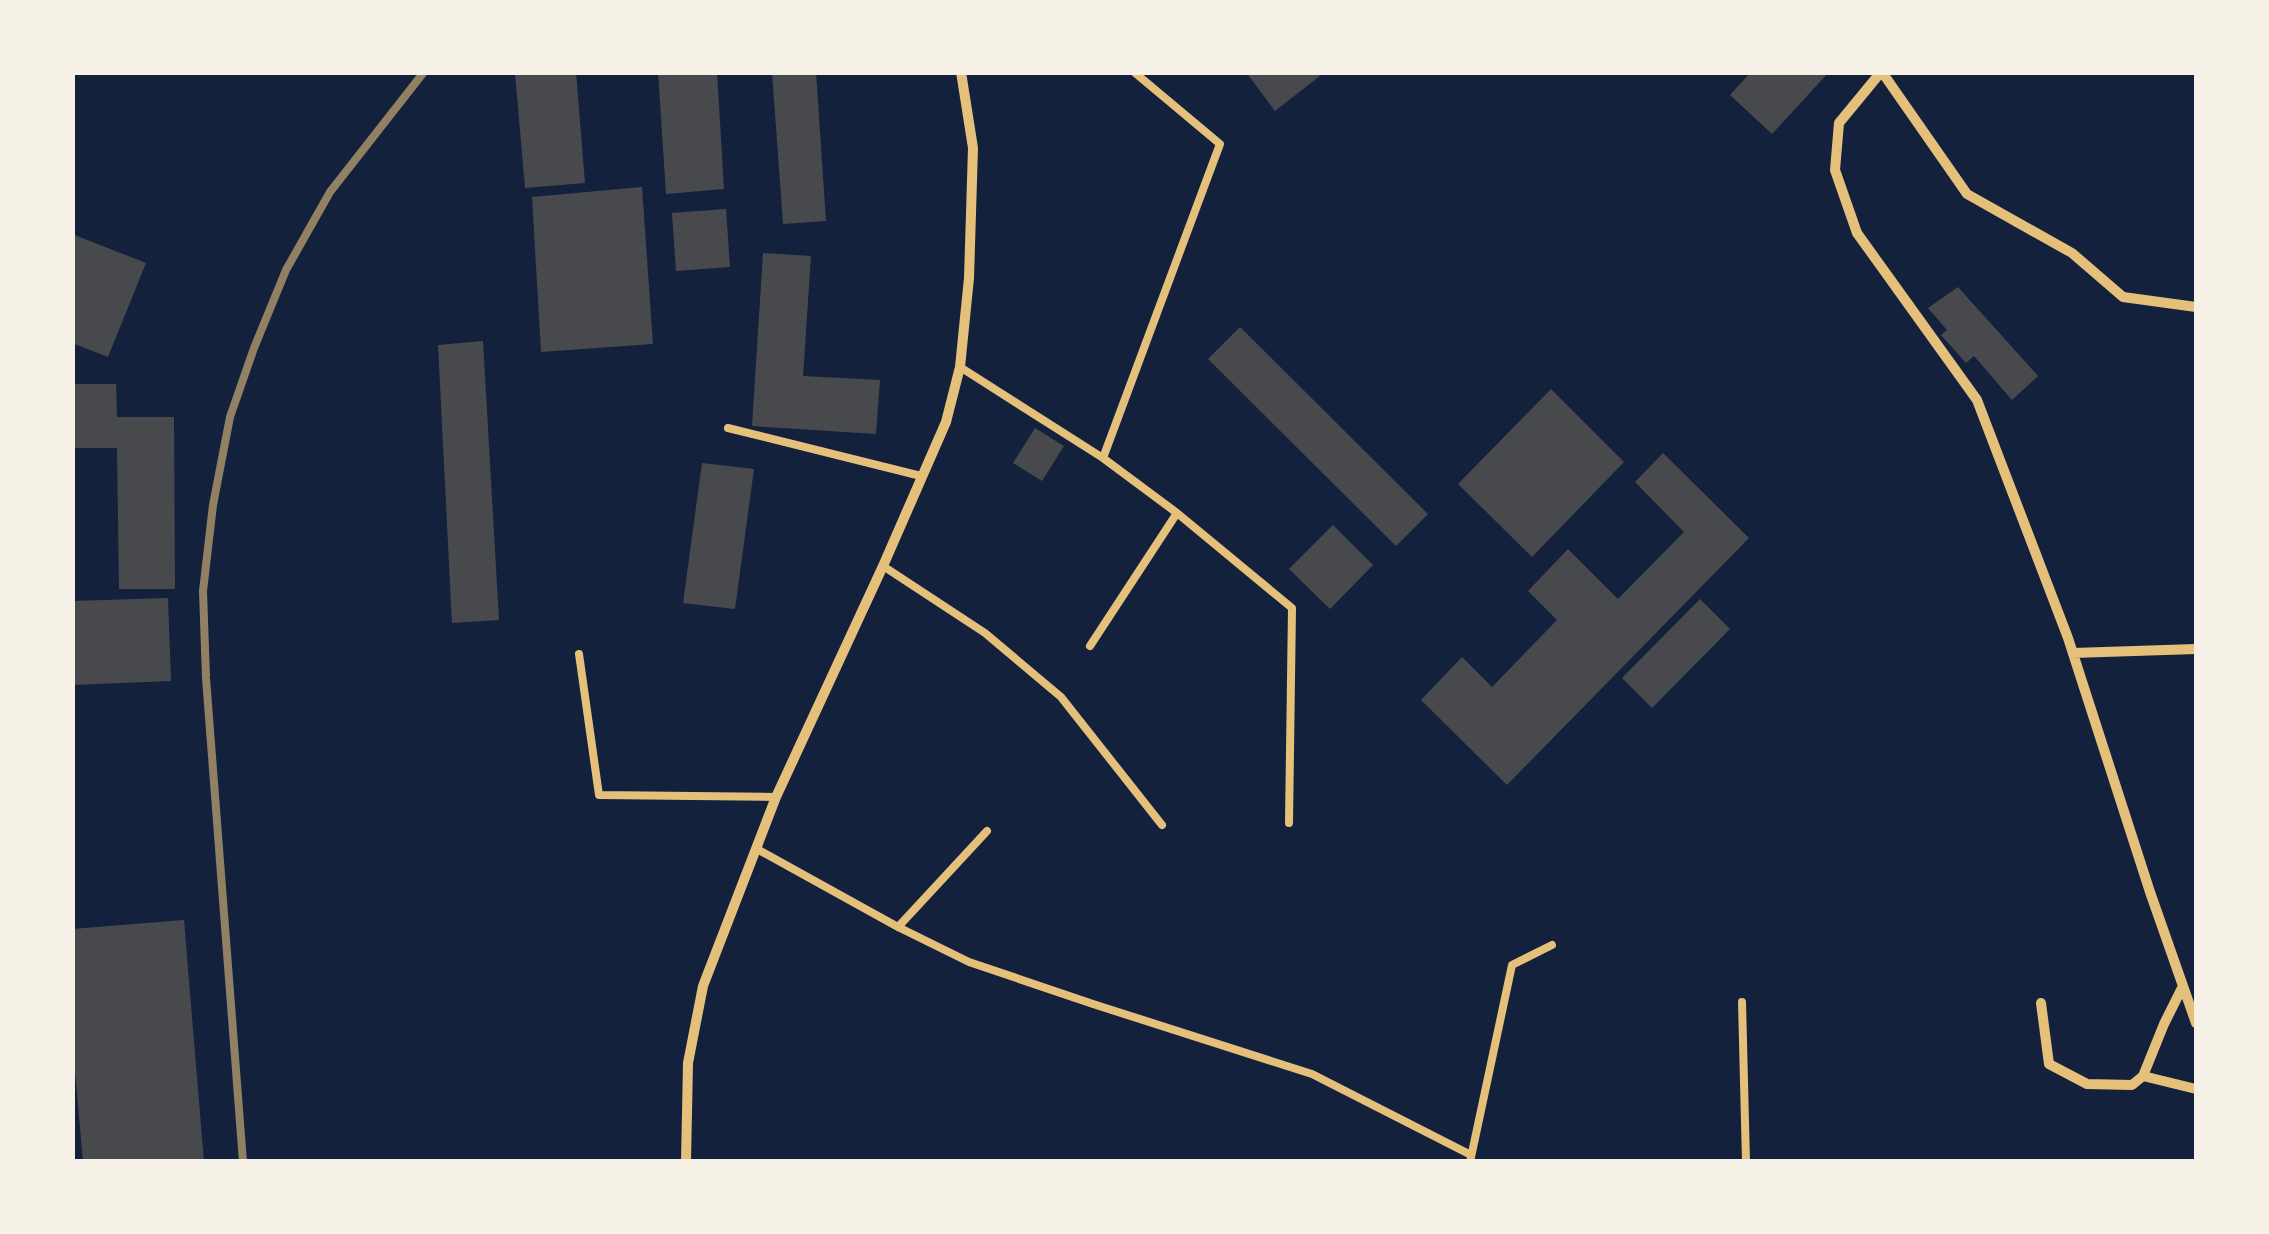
<svg xmlns="http://www.w3.org/2000/svg" width="2269" height="1234" viewBox="0 0 2269 1234" font-family="'IBM Plex Sans',sans-serif">
<rect width="100%" height="100%" fill="#14213d"/>
<!-- building -->
<path fill="#48494c" d="M527 72H576L585 183 525 188 515 73Z
M658 72H717L724 189 666 194Z
M772 72H816L826 221 783 224Z
M1246 72H1325L1275 111Z
M1751 72H1829L1772 134 1730 95Z
M642 187 653 344 541 352 532 197Z
M726 209 730 267 676 271 672 213Z
M72 234 146 263 108 357 72 343Z
M763 253 811 256 803 376 880 380 876 434 752 426Z
M1958 287 2038 376 2012 400 1974 356 1966 363 1941 335 1947 330 1928 308Z
M1240 327 1428 514 1396 546 1208 359Z
M483 341 499 620 452 623 438 345Z
M72 384H116L117 417H174L175 589H119L117 448H72Z
M1551 389 1624 462 1532 557 1458 484Z
M1035 428 1064 446 1042 481 1013 463Z
M1663 453 1749 538 1507 785 1421 700 1462 657 1492 687 1557 620 1528 591 1568 549 1618 599 1684 532 1635 482Z
M702 463 754 469 735 609 683 603Z
M1333 525 1373 565 1330 609 1289 569Z
M168 598 171 681 72 685V601Z
M1700 599 1730 629 1652 708 1622 678Z
M184 920 204 1162H83L72 1037V929Z"/>
<g fill="none" stroke-linecap="round" stroke-linejoin="round">
<!-- service -->
<path stroke="#e5c07b" stroke-width="8" d="M960 367 1103 458 1177 513 1292 608 1289 823
M728 428 921 476
M1103 458 1220 144 1134 72
M883 566 985 633 1061 697 1162 825
M1090 646 1177 513
M579 654 599 795 776 797
M757 849 898 927 969 962 1093 1004 1312 1074 1471 1155
M898 927 987 831
M1742 1002 1746 1162
M1470 1162 1512 965 1552 945"/>
<!-- minor -->
<path stroke="#e5c07b" stroke-width="10" d="M1881 72 1839 123 1835 170 1857 233 1977 400 2068 638 2150 892 2196 1023
M1882 72 1967 194 2072 253 2123 297 2196 307
M2073 653 2196 649
M2041 1003 2049 1064 2087 1084 2132 1085 2143 1076 2164 1024 2183 986
M2143 1076 2196 1089
M686 1162 688 1063 703 986 776 797 883 566 946 422 960 367 969 278 973 148 961 72"/>
<!-- rail -->
<path stroke="#918062" stroke-width="8" d="M243 1162 206 678 203 591 213 505 230 417 254 348 286 270 330 192 424 72"/>
</g>
<!-- border -->
<rect width="2269" height="1234" fill="none" stroke="#f6f1e7" stroke-width="150"/>
</svg>
